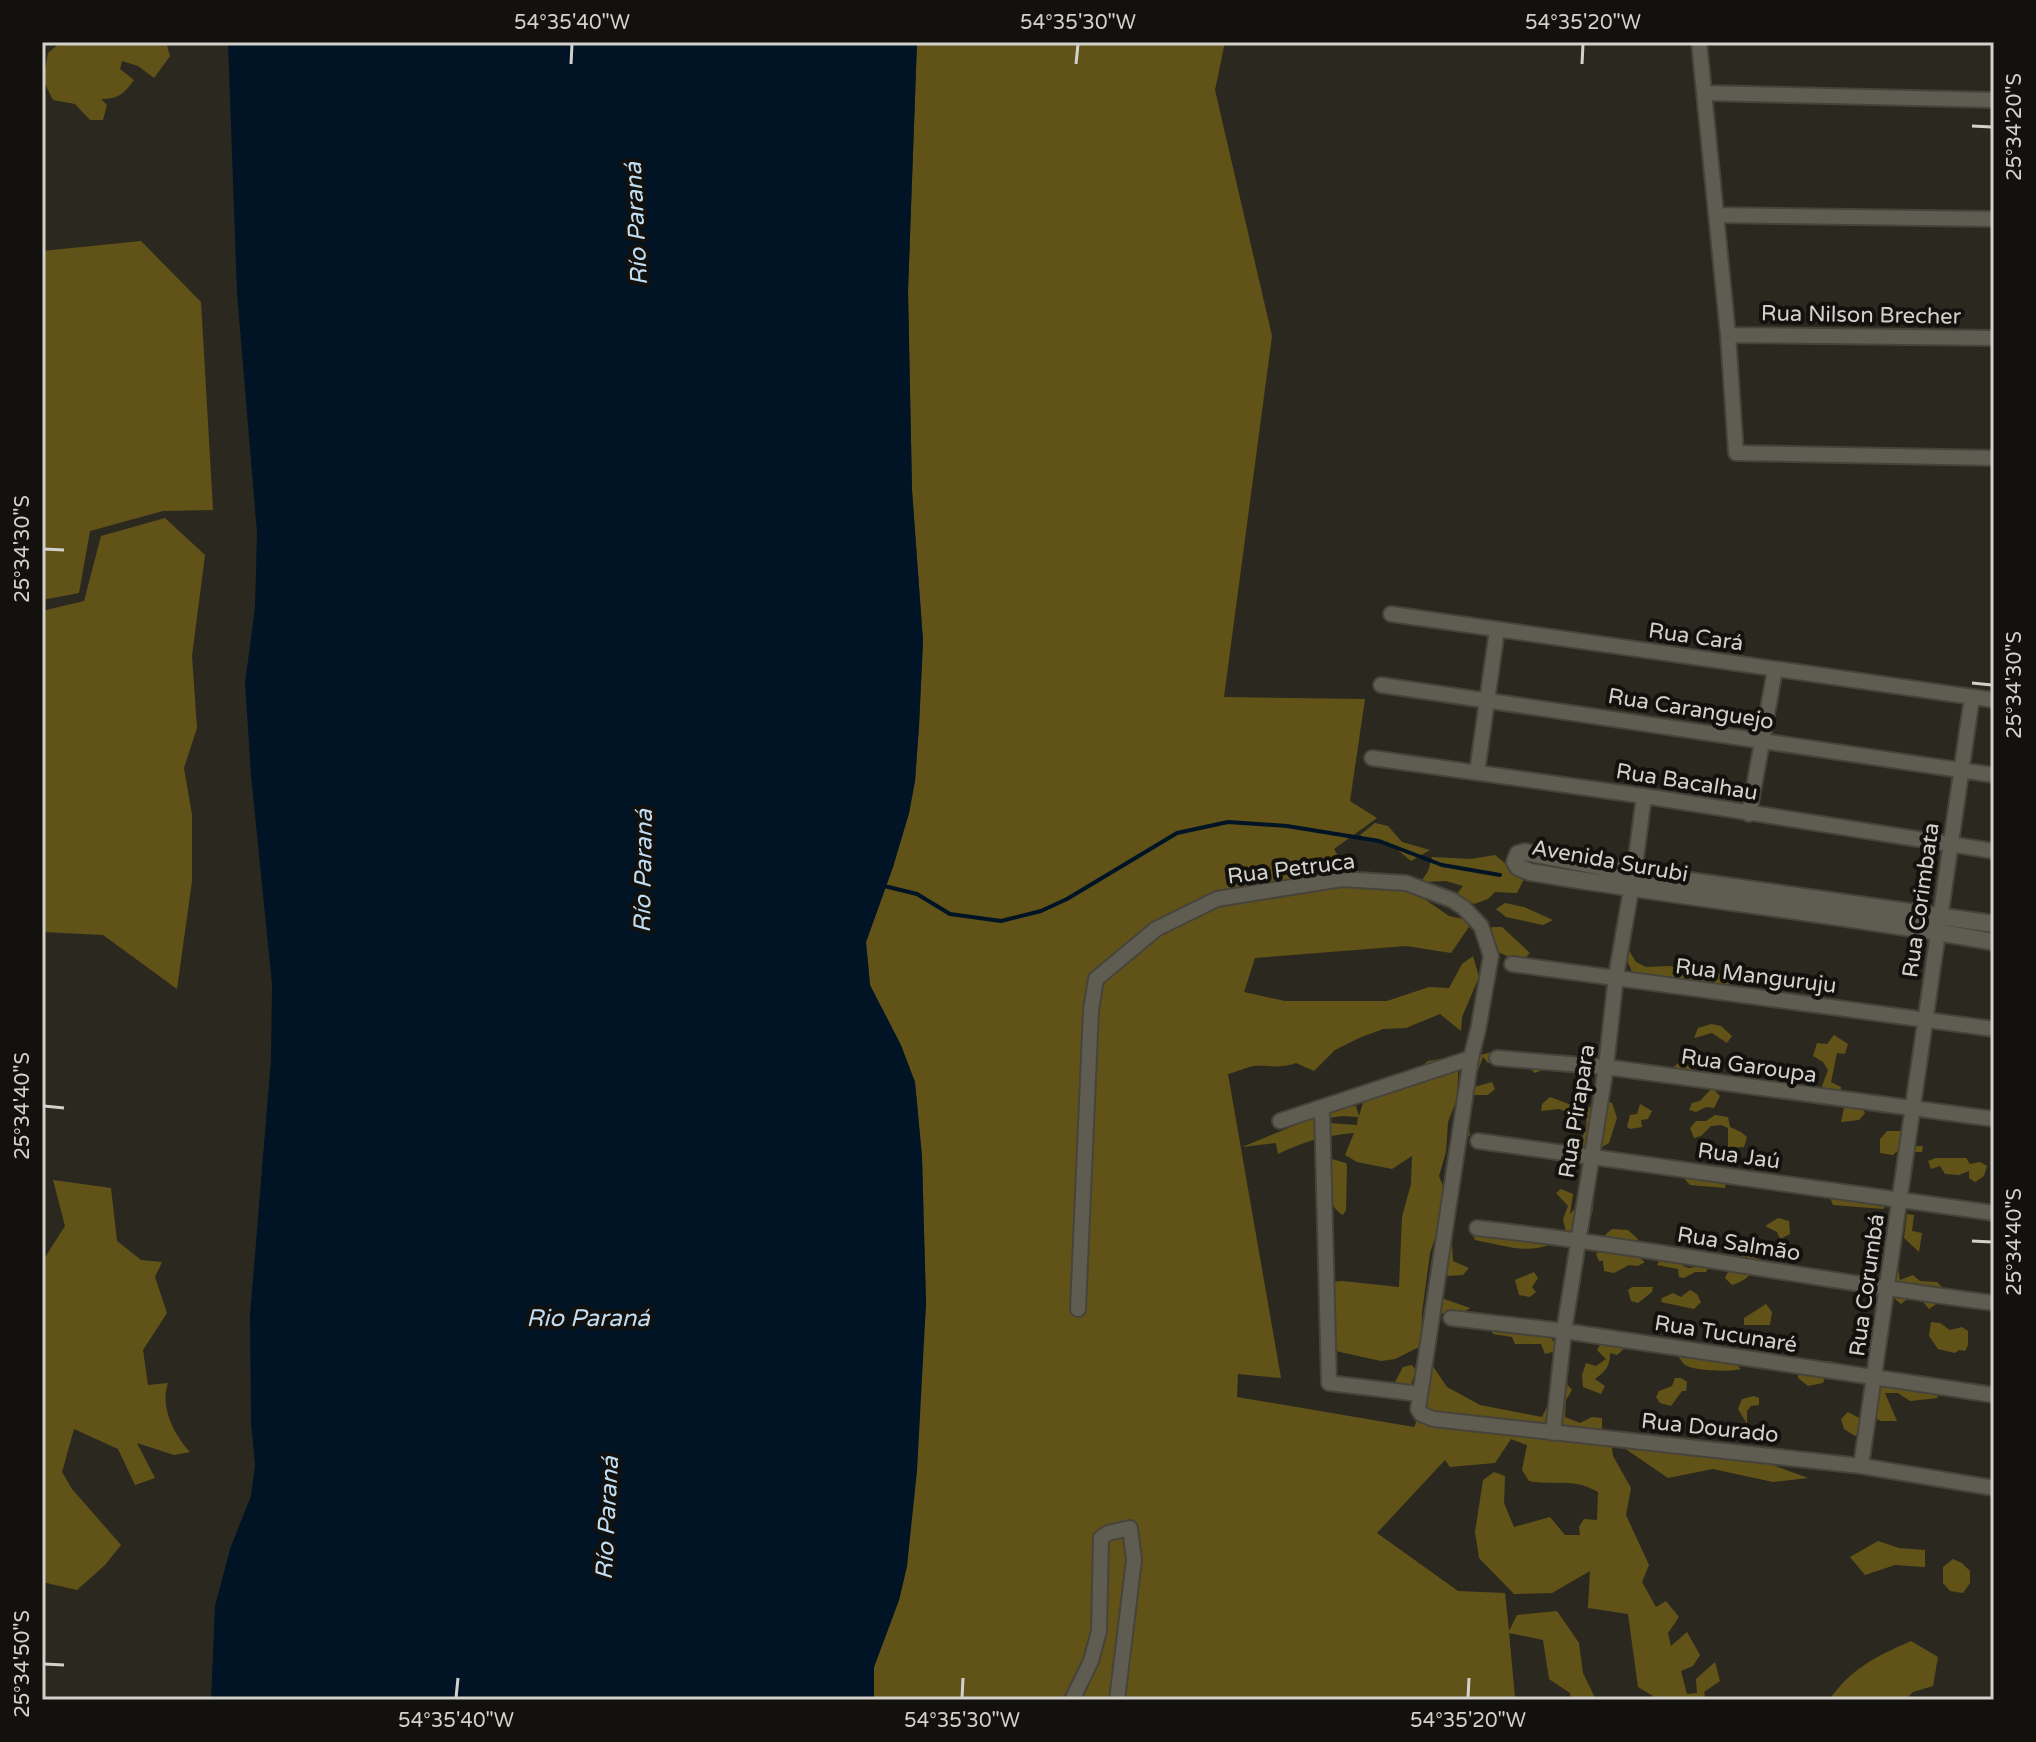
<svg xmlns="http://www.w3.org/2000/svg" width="2036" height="1742" viewBox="0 0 2036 1742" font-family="'Varela Round',sans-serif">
<rect width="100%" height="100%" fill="#2b291f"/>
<!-- forest -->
<path fill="#615318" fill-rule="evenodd" d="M61 42H166L170 56 154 78 138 66 122 61 120 69 134 80C124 94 118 99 101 99L107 105 103 120H90L75 104 53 100 43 80 48 53Z
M917 42H1225L1215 90 1272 336 1224 697 1365 699 1350 801 1377 818 1334 849 1359 889 1413 891 1449 916 1473 921 1451 953 1406 946 1255 958 1244 992 1285 1001H1387L1429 987 1449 988 1462 964 1473 956 1479 977 1462 1017 1461 1031 1440 1014 1406 1028 1383 1029 1359 1038 1335 1050 1314 1071 1296 1063C1278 1069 1271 1065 1254 1066 1246 1067 1237 1072 1228 1074L1281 1378 1238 1374 1237 1397 1414 1427 1422 1409 1430 1362 1447 1387 1480 1405 1542 1417 1551 1399 1550 1384 1559 1375 1572 1390 1566 1400 1565 1417 1580 1423 1592 1417 1602 1418V1429L1610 1434 1613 1456 1631 1488 1626 1515 1649 1565 1642 1582 1656 1607 1666 1601 1679 1617 1668 1633 1671 1646 1687 1632 1700 1655 1693 1666 1681 1671 1687 1694 1697 1693 1696 1679 1715 1662 1720 1681 1704 1692 1706 1700H1654L1653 1696 1638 1687 1628 1614 1588 1608 1590 1571 1552 1593 1514 1594 1479 1558 1475 1532 1483 1480 1494 1472 1505 1476 1504 1503 1514 1527 1550 1517 1565 1535H1580L1579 1527 1584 1519 1597 1520 1598 1492C1572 1477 1557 1486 1529 1481L1522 1470 1527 1445 1511 1439 1495 1463 1450 1467 1445 1460 1377 1533 1458 1591 1505 1593 1509 1631 1517 1615 1557 1611 1579 1643 1583 1673 1596 1700H1571L1570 1693 1549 1679 1543 1640 1509 1633 1515 1697 1522 1700H874V1667L899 1600 907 1566 926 1304 922 1157 915 1082 870 985 866 942 893 867 909 813 915 781 919 726 923 641 912 490 908 291Z
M141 241 201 302 213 510 163 511 90 531 79 593 42 600V251Z
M165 518 205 555 192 656 197 728 184 768 192 815V881L177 989 103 935 42 932V611L84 601 101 536Z
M1375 823 1388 826 1402 842 1430 850 1411 861 1388 842 1366 840 1360 835Z
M1495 855 1524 879 1517 893 1495 892 1488 899 1474 904 1456 895 1463 886 1446 881 1421 882 1428 871 1432 857 1471 859Z
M1505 903 1524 907 1553 920 1543 925 1506 917 1496 909Z
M1625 910 1630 911 1633 915 1628 949 1636 962 1646 967 1670 966 1697 974 1713 971 1731 979 1728 988C1711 990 1697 990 1685 978L1666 981 1632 972 1626 958 1619 951 1620 924Z
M1492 927H1502L1530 953 1523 960 1514 959 1493 950 1489 936Z
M1711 1024 1721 1026 1732 1036 1727 1043 1712 1033 1694 1038 1698 1028Z
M1834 1035 1848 1044 1845 1054 1837 1053 1831 1082 1841 1087V1094L1825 1093 1822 1086 1828 1070 1823 1062 1813 1056 1817 1043 1827 1044Z
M1496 1051 1519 1056 1543 1055 1550 1067 1535 1073 1524 1064 1488 1063 1483 1057 1471 1088 1492 1082 1495 1089 1488 1095H1472L1468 1122 1470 1135 1462 1142 1460 1139 1471 1068 1476 1056Z
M1695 1055 1702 1058 1703 1066 1679 1075 1672 1084H1668L1667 1073 1684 1058Z
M1459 1056 1457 1099 1448 1122 1446 1152 1439 1176 1446 1193 1445 1209 1430 1253 1422 1313 1421 1346 1395 1359 1381 1361 1331 1350 1330 1282 1342 1281 1399 1287 1402 1217 1411 1184 1412 1156 1392 1169 1357 1162 1345 1155 1354 1133C1327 1135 1302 1142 1278 1154L1276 1143 1242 1147 1337 1108 1356 1106 1359 1116 1365 1096 1416 1071 1428 1061ZM1342 1116 1358 1117 1357 1125 1328 1123 1329 1118Z
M1712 1088 1720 1096 1714 1108 1706 1107 1696 1112 1689 1110 1692 1103 1700 1101Z
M1550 1097 1577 1107 1576 1115 1559 1109 1541 1111 1542 1104Z
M1601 1099 1612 1103 1617 1118 1609 1143 1599 1149 1607 1159 1576 1148 1586 1130 1587 1109Z
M1845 1103H1859L1865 1113 1859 1120 1841 1122Z
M1640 1104 1652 1111 1648 1119 1641 1120 1642 1127 1630 1129 1627 1127 1630 1115 1637 1114Z
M1715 1115 1728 1117 1730 1127 1741 1132 1747 1137 1744 1147 1728 1148V1128L1721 1125 1711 1126 1701 1136 1694 1138 1690 1128 1696 1121H1706Z
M1918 1115 1913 1146H1923L1922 1152H1908L1906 1143 1893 1155 1880 1153V1139L1887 1131H1907Z
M1936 1158H1966L1970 1164 1980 1162 1987 1166 1984 1176 1975 1182 1969 1178V1171L1959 1175 1945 1174 1940 1166 1931 1169 1928 1161Z
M1332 1159 1346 1163 1347 1167 1346 1210 1343 1215C1325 1205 1329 1181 1329 1163Z
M1691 1174 1726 1182 1725 1188 1690 1185 1683 1177Z
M53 1180 111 1188 117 1241 141 1260 162 1262 155 1277 167 1313 143 1350 148 1385 168 1383C160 1407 173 1433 190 1452L174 1455 137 1443 155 1478 135 1485 118 1449 74 1429 62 1472 72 1489 121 1545 105 1565 77 1590 42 1582V1262L65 1226Z
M1561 1189 1573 1194 1570 1214 1581 1202 1593 1203C1595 1219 1581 1230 1566 1232L1563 1219 1568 1206 1556 1193Z
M1838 1192 1887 1205 1883 1209 1833 1205 1830 1198Z
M1907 1214 1914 1215 1912 1231 1922 1233 1919 1252 1904 1238Z
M1778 1218 1789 1221 1790 1234 1780 1239 1777 1232 1765 1226Z
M1612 1229 1628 1230 1638 1239 1632 1252 1645 1262 1638 1266 1629 1265 1614 1273 1604 1271 1603 1261H1599L1596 1254 1602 1250C1601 1239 1604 1235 1612 1229Z
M1471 1232 1550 1244C1528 1255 1498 1244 1475 1240Z
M1447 1236 1452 1243 1453 1261 1469 1268 1463 1275 1446 1276 1444 1299 1470 1308 1460 1315 1437 1313Z
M1751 1250 1759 1254C1755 1271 1749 1280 1732 1285L1725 1278C1730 1267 1741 1255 1751 1250Z
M1661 1258 1666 1262 1681 1260 1683 1266 1690 1268 1703 1265 1708 1268 1706 1272H1695L1684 1278 1679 1277 1678 1269 1657 1265Z
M1898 1268 1900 1280 1913 1275 1920 1281 1937 1282 1942 1287V1300L1929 1309 1924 1303 1926 1292 1934 1286 1925 1285 1901 1304 1895 1299V1291L1905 1284 1882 1283 1887 1275Z
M1534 1272 1538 1278 1532 1287 1536 1292 1530 1297 1519 1295 1515 1280Z
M1632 1287H1653L1652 1292 1638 1303 1631 1301 1628 1290Z
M1690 1290 1697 1294 1701 1302 1694 1309 1661 1302 1662 1298 1673 1293 1681 1297Z
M1766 1304 1772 1312 1770 1325H1744V1318Z
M1931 1322 1940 1323 1950 1330 1962 1327 1968 1331V1345L1965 1351 1959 1350 1955 1353 1938 1349 1929 1336Z
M1491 1329C1517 1330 1547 1323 1559 1350L1545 1354 1541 1344H1515L1512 1337 1493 1334Z
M1602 1342H1615L1626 1347 1617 1355 1610 1353C1610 1366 1606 1371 1595 1379L1605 1386 1601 1394 1583 1387 1582 1375 1586 1363 1596 1366 1606 1359 1597 1350Z
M1685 1351C1702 1353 1716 1361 1733 1361L1741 1369C1732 1372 1696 1371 1687 1366 1682 1363 1682 1361 1678 1356Z
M1831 1361 1837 1364 1827 1371 1823 1383 1808 1386 1798 1378 1799 1367Z
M1412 1365 1416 1370 1410 1388 1394 1384 1403 1367Z
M1675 1378H1681L1687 1382 1686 1391H1682L1671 1406 1660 1403 1656 1397 1659 1391 1672 1386Z
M1887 1383 1933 1388 1938 1398 1910 1401 1898 1393H1885L1897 1421H1881L1873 1417 1875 1392Z
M1754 1396 1759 1398V1405L1751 1406 1747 1411V1424L1738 1409 1742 1399Z
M1848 1412 1861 1419 1864 1428 1855 1436 1844 1429 1841 1419Z
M1625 1433 1690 1438 1687 1454 1770 1464 1808 1478 1773 1482 1713 1469 1668 1478 1627 1450Z
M1878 1541 1899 1548 1925 1550V1567L1895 1565 1865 1575 1850 1557Z
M1953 1559 1962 1563 1970 1571V1583L1963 1593 1950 1591 1943 1583V1567Z
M1911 1641 1938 1657 1933 1686 1913 1692 1905 1700H1858L1855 1696 1856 1700H1829C1852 1668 1875 1657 1911 1641Z"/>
<!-- water -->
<path fill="#001425" d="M228 42H917L908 291 912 490 923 641 919 726 915 781 909 813 893 867 866 942 870 985 901 1045 915 1082 922 1157 926 1304 917 1471 907 1566 899 1600 874 1667V1700H211L215 1606 230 1549 251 1496 255 1465 251 1422 250 1315 271 1059 272 984 251 775 245 683 255 607 257 533 237 293Z"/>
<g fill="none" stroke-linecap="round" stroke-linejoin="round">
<!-- stream -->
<path stroke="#001425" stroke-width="4" d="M880 885 917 894 950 914 1001 921 1041 911 1067 899 1177 833 1228 822 1287 826 1379 841 1442 865 1500 875"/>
<defs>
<path id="minor" d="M1699 42 1728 335 1736 453 1994 458
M1704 93 1994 100
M1716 215 1994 219
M1728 335 1994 338
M1391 614 1994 700
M1381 685 1994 775
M1372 758 1644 796 1994 851
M1477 772 1497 630
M1749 814 1775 670
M1512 964 1994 1029
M1497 1058 1606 1067 1994 1119
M1322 1108 1329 1383 1420 1394
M1280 1121 1471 1058
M1478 1141 1994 1213
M1477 1228C1650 1247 1821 1281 1994 1303
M1078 1309 1091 1010 1096 979 1156 929 1217 899 1342 879 1406 883 1452 900 1464 908 1481 926 1491 956 1478 1030 1471 1058 1418 1409 1421 1414 1433 1419 1861 1466 1994 1488
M1451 1318 1564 1331 1994 1395
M1553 1433 1564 1331 1606 1067 1616 976 1634 873 1644 796
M1861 1466 1972 697
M1072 1700 1091 1661 1099 1631 1101 1538 1108 1533 1130 1528 1134 1560 1117 1700"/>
<path id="tertiary" d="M1994 924 1634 873 1525 852 1518 854 1515 862 1518 867 1530 872C1684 898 1840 914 1994 942"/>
</defs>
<!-- minor casing -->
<use href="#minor" stroke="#46433b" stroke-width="18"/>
<!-- tertiary casing -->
<use href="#tertiary" stroke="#46433b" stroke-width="20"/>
<!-- minor -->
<use href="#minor" stroke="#5f5c51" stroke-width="14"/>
<!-- tertiary -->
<use href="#tertiary" stroke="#5f5c51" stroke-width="16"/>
</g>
<!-- ticks -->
<path fill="none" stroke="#d3d1cb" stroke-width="3" d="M571 64 572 44M1076 64 1078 44M1582 64 1583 44M1972 126 1992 127M44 549 64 550M1972 683 1992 685M44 1106 64 1108M1972 1241 1992 1242M44 1664 64 1665M456 1698 458 1678M962 1698 963 1678M1468 1698 1469 1678"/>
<g text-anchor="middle" stroke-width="8" stroke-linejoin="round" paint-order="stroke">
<!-- street labels -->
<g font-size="22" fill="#d3d1cb" stroke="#13110d">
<text transform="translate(1861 314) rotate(1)" y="8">Rua Nilson Brecher</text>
<text transform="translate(1696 636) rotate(8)" y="8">Rua Cará</text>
<text transform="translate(1691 708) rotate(9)" y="8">Rua Caranguejo</text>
<text transform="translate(1687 781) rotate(9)" y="8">Rua Bacalhau</text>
<text transform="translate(1610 860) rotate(10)" y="8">Avenida Surubi</text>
<text transform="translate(1291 868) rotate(-7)" y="8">Rua Petruca</text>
<text transform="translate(1920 900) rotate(-82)" y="8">Rua Corimbata</text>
<text transform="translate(1756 975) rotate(7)" y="8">Rua Manguruju</text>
<text transform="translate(1749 1065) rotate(8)" y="8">Rua Garoupa</text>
<text transform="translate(1576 1111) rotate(-81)" y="8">Rua Pirapara</text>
<text transform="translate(1739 1155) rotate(8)" y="8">Rua Jaú</text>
<text transform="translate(1739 1243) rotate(9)" y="8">Rua Salmão</text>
<text transform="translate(1866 1285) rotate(-82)" y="8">Rua Corumbá</text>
<text transform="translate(1726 1333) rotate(9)" y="8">Rua Tucunaré</text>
<text transform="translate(1710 1427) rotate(6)" y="8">Rua Dourado</text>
</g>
<!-- water labels -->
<g font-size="24" font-style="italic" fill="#c0ddf3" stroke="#13110d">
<text transform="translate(636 224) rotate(-93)" y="8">Río Paraná</text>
<text transform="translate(643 871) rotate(-89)" y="8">Río Paraná</text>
<text x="588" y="1326">Rio Paraná</text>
<text transform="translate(607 1518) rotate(-87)" y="8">Río Paraná</text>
</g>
</g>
<!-- border -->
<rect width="2036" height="1742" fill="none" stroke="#13110d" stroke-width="88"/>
<rect x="44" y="44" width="1948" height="1654" fill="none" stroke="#d3d1cb" stroke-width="3"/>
<g font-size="20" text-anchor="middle" fill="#d3d1cb">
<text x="572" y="29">54°35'40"W</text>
<text x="1078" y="29">54°35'30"W</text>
<text x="1583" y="29">54°35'20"W</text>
<text transform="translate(2014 127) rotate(-90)" y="7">25°34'20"S</text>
<text transform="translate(22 549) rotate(-90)" y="7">25°34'30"S</text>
<text transform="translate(2014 685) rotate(-90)" y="7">25°34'30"S</text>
<text transform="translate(22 1106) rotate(-90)" y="7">25°34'40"S</text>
<text transform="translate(2014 1242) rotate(-90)" y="7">25°34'40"S</text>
<text transform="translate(22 1664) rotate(-90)" y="7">25°34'50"S</text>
<text x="456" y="1727">54°35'40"W</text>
<text x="962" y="1727">54°35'30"W</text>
<text x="1468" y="1727">54°35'20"W</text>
</g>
</svg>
